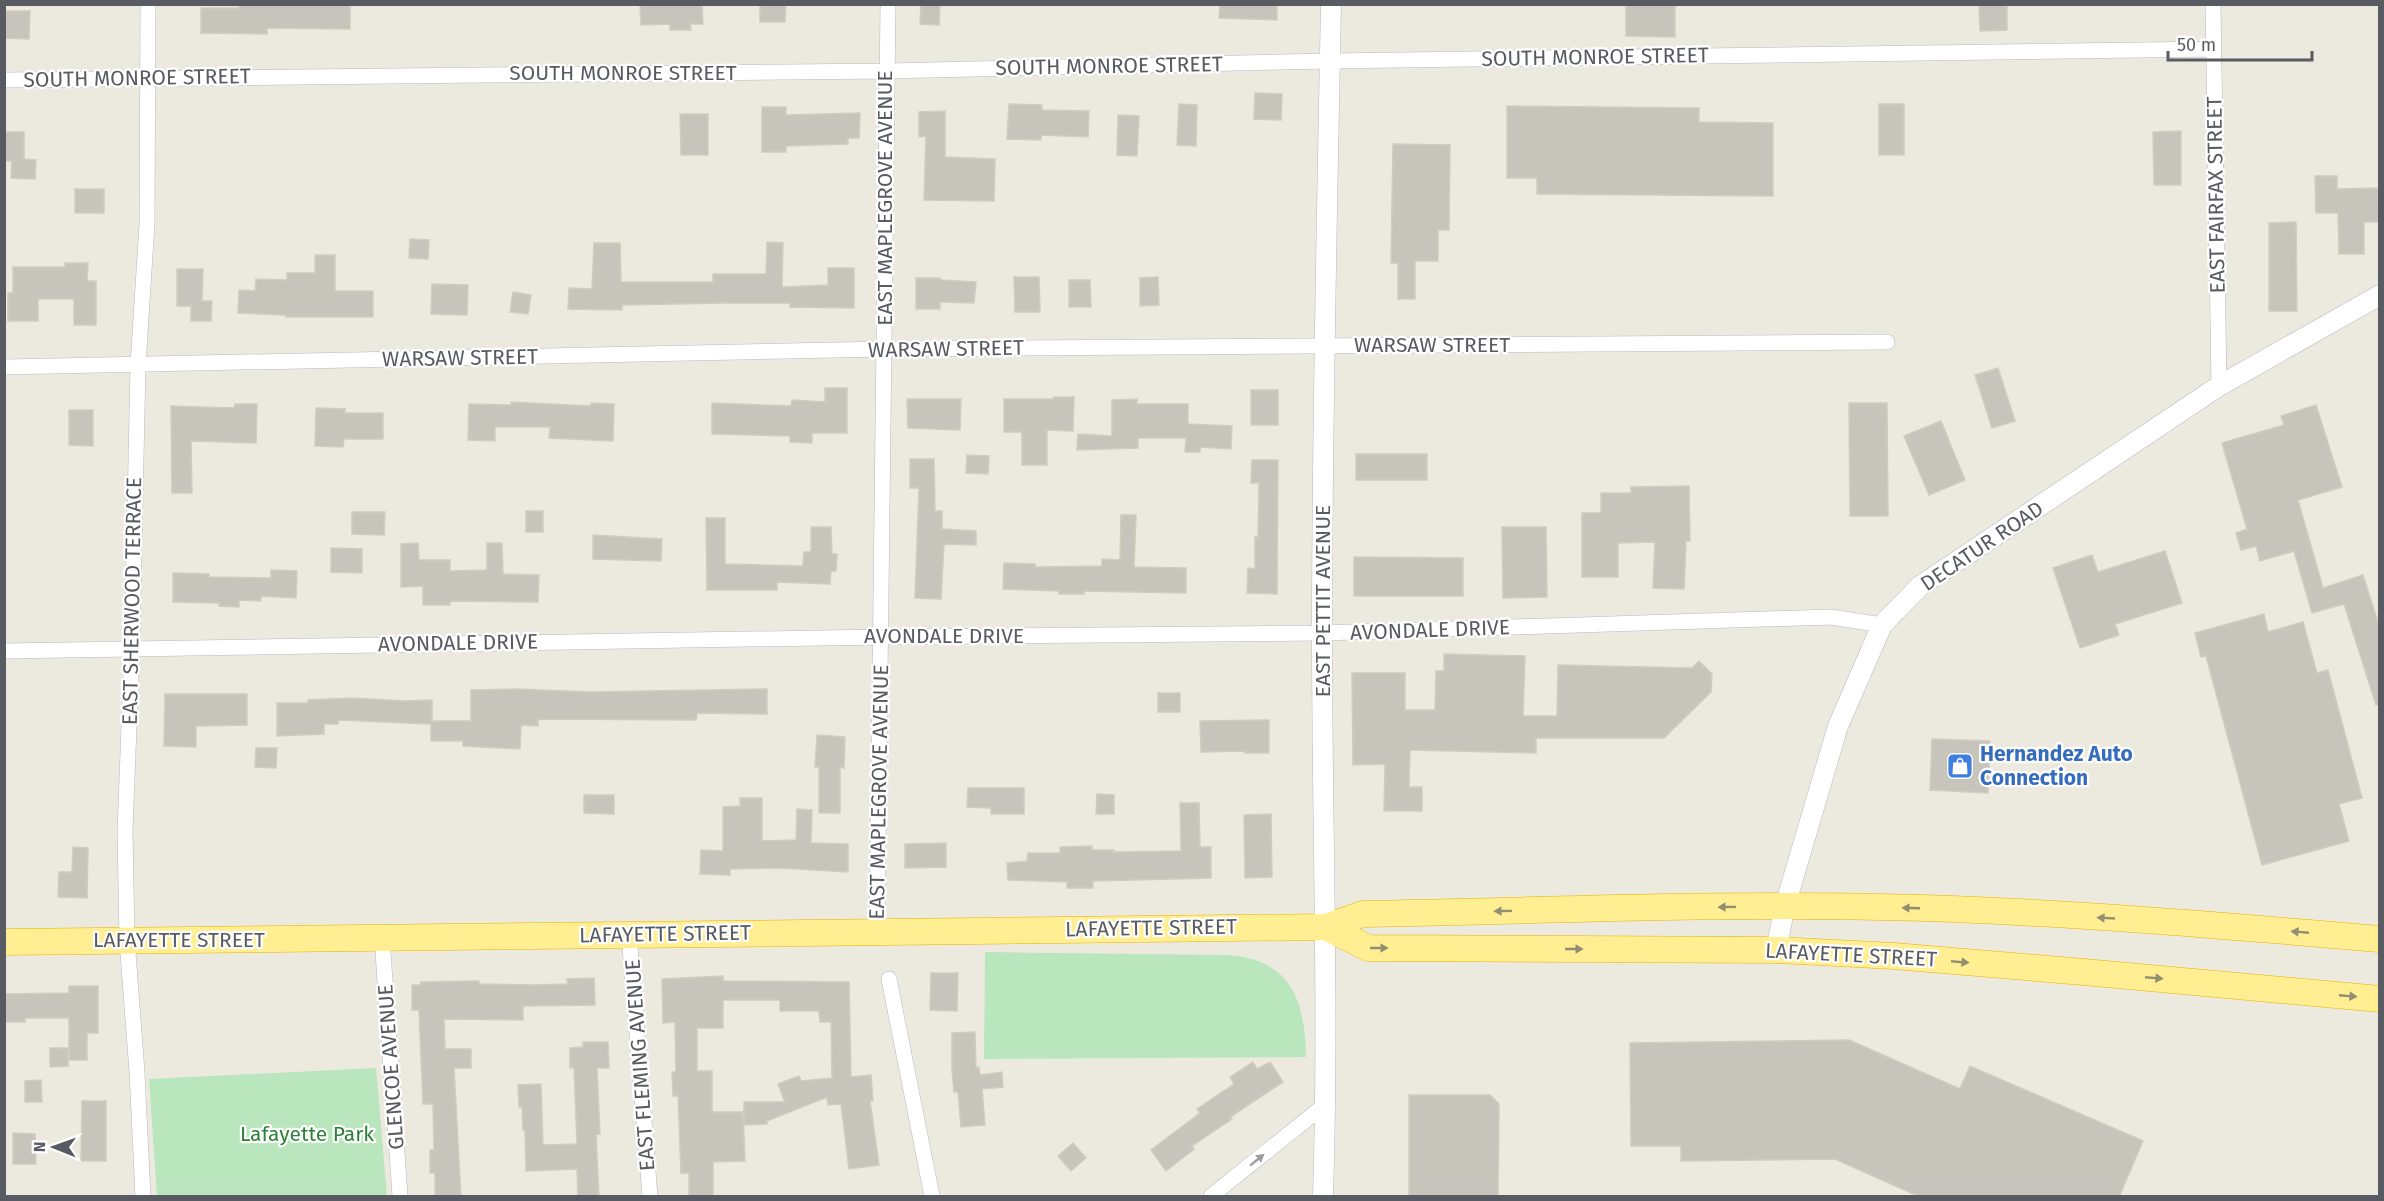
<svg xmlns="http://www.w3.org/2000/svg" width="2384" height="1201" viewBox="0 0 2384 1201" font-family="'Fira Sans',sans-serif">
<rect width="100%" height="100%" fill="#eceadf"/>
<!-- green -->
<path fill="#b9e6bc" d="M985 952 1224 955C1290 958 1305 998 1306 1057L984 1059Z
M376 1068 387 1196H157L149 1079Z"/>
<!-- building -->
<path fill="#c7c4bc" stroke="#d1ccbd" stroke-width="1.5" d="M239 4H350V29L267 28V34L201 33V8H239Z
M640 4H702L703 24H690L691 30H670V24L641 25Z
M760 4H786L785 22H760Z
M921 4H940L939 25 920 24Z
M1220 4H1277V20L1219 18Z
M1626 4H1675V37L1626 36Z
M1979 4H2007V30L1980 31Z
M6 11H30L29 39 5 38Z
M1255 93 1282 94 1281 120 1254 119Z
M1009 104 1042 105V110L1089 111 1088 137 1041 135V140L1007 139Z
M1179 104 1197 105 1196 146 1177 145Z
M1879 104H1904V155H1879Z
M1507 106 1699 108V122L1773 123V196L1537 194V178H1507Z
M762 107H786V115L860 113 859 138H848V144L786 146V152H762Z
M945 111V157L995 159 994 201 924 200 926 136 919 137V112Z
M680 114H708V155H681Z
M1118 115 1139 116 1137 156 1117 155Z
M2181 131V185H2154L2153 132Z
M4 132H24V159L36 160 35 179 11 178 12 161H4Z
M1393 144 1450 145 1449 230H1438V261H1415V299H1398V263H1391Z
M2315 176H2337V189L2378 188 2379 222H2364V254H2339L2338 213H2316Z
M75 189H104V213H75Z
M2296 222 2297 311H2269V223Z
M410 239 429 240 428 259 409 258Z
M767 242 783 243 782 287 828 285V268H854V308L790 307V303H725L622 305V310L568 309 569 288 592 289 594 243H620L621 282H713V274H766Z
M315 255H335V291H373V317H286V315L238 313 239 290 255 291 256 279 287 280V273H315Z
M65 263H88L87 281H96V325H74V299H38V321H8V293H13V267H65Z
M177 269H203L202 301H212L211 321H191V306H177Z
M1014 277H1039L1040 312H1015Z
M1158 277 1159 305 1140 306V278Z
M916 278H940V280L976 282 974 303 940 302V309H916Z
M1069 280H1090L1091 307H1069Z
M432 284 468 285 467 315 431 314Z
M513 292 531 295 528 314 510 312Z
M1998 368 2015 421 1992 428 1975 375Z
M825 388H847V433H812V443L790 442V436L712 434V403L791 406 792 400 825 402Z
M1251 390H1278V425H1251Z
M1054 397H1074L1073 431 1047 430V465H1022V432H1004V399H1054Z
M907 399H961L960 430 908 428Z
M1137 399V404H1188V424L1232 426 1231 449 1200 447V452H1185L1186 438H1138V448L1077 450 1078 434 1112 436V400Z
M511 402 591 406V403L614 404 613 441 549 438 550 427H495V441L468 440 469 404 511 405Z
M1849 403H1887L1888 516H1850Z
M235 404H257L256 443 191 441 192 493H172L171 406 234 408Z
M2316 405 2342 487 2298 500 2323 588 2363 575 2379 625V704L2376 705 2344 604 2312 613 2294 551 2260 561 2256 546 2241 550 2236 533 2247 529 2222 443 2284 425 2281 416Z
M316 408 345 409V413H383V439H344L343 447 315 446Z
M69 410H93V446L69 445Z
M1941 421 1965 480 1929 495 1904 436Z
M1356 454H1427V480H1356Z
M967 455 989 456 988 474 966 473Z
M910 459H934L935 511H942V529L976 531V545L944 544 941 599 915 598 919 488H910Z
M1252 460H1278L1277 594 1247 593 1248 568 1255 569V537H1258L1259 483H1251Z
M1689 486 1690 541H1686L1684 589 1653 588 1655 542 1618 543V577H1582V513H1601V493H1631V487Z
M526 511H543V532H526Z
M352 512H385L384 535 352 534Z
M1121 515H1136L1134 567 1186 568V593L1084 591V594H1059V591L1003 589 1004 563 1035 564V567L1102 566V559L1120 560Z
M706 518H725V564L803 566 804 552H811V527H831L832 554H837L836 571H831L830 584 777 582V590H707Z
M1502 527H1546L1547 597 1503 598Z
M593 535 662 539 661 561 593 559Z
M418 543 419 560H450V571L487 570V543H502L503 574 539 575 538 602 450 601V605H423V586L401 587V544Z
M331 548 362 549V573L331 572Z
M2165 551 2182 603 2115 624 2119 635 2080 648 2053 568 2092 555 2098 572Z
M1354 557 1463 558V596H1354Z
M271 570 297 571 296 598 261 596V601L239 600V607L219 606 220 603 173 602V573L209 574V577L271 578Z
M2264 614 2268 632 2303 622 2317 673 2328 670 2362 798 2339 804 2349 841 2262 865 2206 656 2201 657 2195 633Z
M1444 654 1525 656 1523 716H1557L1558 665 1692 668 1699 661 1712 674 1711 692 1664 738H1536V753L1410 750 1409 787H1422V811H1384L1385 764 1353 765 1352 673H1405V710H1435L1436 671H1444Z
M517 689 590 692 767 689V714L697 713 696 720 538 719V726L521 725 520 749 463 746V741H431V724L338 720V724H324V734L277 736V703H308V700L352 698 404 701 432 700V721H471V690Z
M1158 693H1180V712H1158Z
M165 694H247V725L196 726V747L164 746Z
M1269 720V753H1245V751L1201 752 1200 721Z
M817 735 845 737 844 768 840 767V813H819V767H815Z
M1932 739 1990 741 1988 793 1930 790Z
M256 748H277L276 768 255 767Z
M968 788H1024V814H991V808L967 807Z
M1097 794 1114 795V814H1096Z
M584 795H614V814L584 813Z
M740 798H762V841L796 840 797 809 812 810 811 843 848 844V872L781 868 730 869V875L700 874 701 850 723 851V807L740 806Z
M1180 803H1199L1200 847H1211V878L1093 881V888H1067V882L1008 880 1007 863 1027 861 1028 853H1060V847L1092 846V850H1114V852L1181 851Z
M1271 814 1272 877 1245 878 1244 815Z
M946 843V867L905 868V844Z
M73 847 88 848 87 898 58 897 59 872H72Z
M931 973H958L957 1011 930 1010Z
M723 976V981L849 982 851 1077 871 1075 873 1101H870L879 1165 849 1169 841 1104 828 1105 827 1097 767 1121V1124L744 1125V1102H785L778 1084 799 1076 801 1081 832 1078 831 1022H820L819 1011H780V1000H723V1028H697V1071H712V1112H743L745 1161 713 1162V1197H689V1173H681L678 1096H673L672 1072H676L675 1022 663 1023 662 979Z
M594 978 595 1005 523 1006V1020L444 1019 445 1049H471V1068H454L461 1197H435V1173H430V1150H434L433 1104H423L419 1010H412V985H421V982L479 981V984L534 985 568 984 567 979Z
M69 986H98V1033H87V1060H69V1018H25V1022H4V994L69 993Z
M975 1032 976 1068 979 1067 980 1075 1002 1072 1003 1087 982 1089 985 1125 961 1127 958 1092H954L952 1070V1033Z
M1849 1040 1960 1089 1970 1066 2143 1141 2119 1197H1920L1835 1159 1681 1161V1146H1631L1630 1043Z
M583 1042H608L609 1068H597L600 1134 596 1135 599 1197H578L577 1169 526 1171 525 1130H523L522 1107H519L518 1085 541 1084 543 1145 577 1144 574 1068H570V1048L583 1047Z
M50 1048H68V1066L50 1067Z
M1253 1062 1257 1069 1270 1062 1283 1082 1230 1117 1232 1119 1192 1146 1194 1149 1166 1171 1151 1150 1200 1113 1197 1109 1234 1084 1230 1077Z
M41 1080 42 1102H25V1081Z
M1409 1095H1490L1499 1104 1498 1197H1409Z
M82 1101H106V1161H81Z
M13 1133 35 1134 36 1164H13Z
M1073 1143 1086 1158 1071 1171 1058 1156Z"/>
<g fill="none" stroke-linecap="round" stroke-linejoin="round">
<defs>
<path id="minor" d="M2213 4 2219 386
M4 80 886 71 1330 61 2213 49
M4 367 885 349 1887 342
M4 651 881 637 1322 633 1831 617 1882 625
M877 931 888 4
M629 934 650 1196
M382 938 400 1196
M889 979 932 1196
M143 1196 137 1072 127 940 125 831 132 648 138 365 147 224 148 4
M1211 1196 1326 1104"/>
<path id="tertiary" d="M1776 950 1785 906 1838 726 1882 625 1920 586 2219 386 2380 295
M1323 1196C1329 1009 1322 821 1322 633 1322 424 1327 214 1331 4"/>
<path id="trunk" d="M1326 927 1368 948 1776 950 1894 956 2084 972 2380 999
M4 942 1326 927 1363 914C1535 911 1707 903 1879 907 2046 910 2213 925 2380 939"/>
</defs>
<!-- minor casing -->
<use href="#minor" stroke="#b7b9bf" stroke-width="16"/>
<!-- tertiary casing -->
<use href="#tertiary" stroke="#b7b9bf" stroke-width="21"/>
<!-- trunk casing -->
<use href="#trunk" stroke="#ebb100" stroke-width="27"/>
<!-- minor -->
<use href="#minor" stroke="#fff" stroke-width="15"/>
<!-- tertiary -->
<use href="#tertiary" stroke="#fff" stroke-width="20"/>
<!-- trunk -->
<use href="#trunk" stroke="#ffee92" stroke-width="26"/>
</g>
<!-- one-way arrows -->
<defs><path id="oneway-solid" d="M-6-.8H1V-3.2L6.5 0L1 3.2V.8H-6Z" transform="scale(1.5)"/></defs>
<g fill="#928e72">
<use href="#oneway-solid" transform="translate(1727 907) rotate(179)"/>
<use href="#oneway-solid" transform="translate(1911 908) rotate(-178)"/>
<use href="#oneway-solid" transform="translate(1503 911) rotate(179)"/>
<use href="#oneway-solid" transform="translate(2106 918) rotate(-177)"/>
<use href="#oneway-solid" transform="translate(2300 932) rotate(-175)"/>
<use href="#oneway-solid" transform="translate(1379 948)"/>
<use href="#oneway-solid" transform="translate(1574 949)"/>
<use href="#oneway-solid" transform="translate(1960 962) rotate(5)"/>
<use href="#oneway-solid" transform="translate(2154 978) rotate(5)"/>
<use href="#oneway-solid" transform="translate(2348 996) rotate(5)"/>
</g>
<use fill="#9b9da0" href="#oneway-solid" transform="translate(1257 1160) rotate(-39)"/>
<!-- icons -->
<defs>
<symbol id="shop-square" viewBox="-11 -11 22 22"><rect x="-9" y="-9" width="18" height="18" rx="4" fill="#3f7fe0" stroke="#fff"/><path d="M-5-2.5h2.3a2.7 3.5 0 0 1 5.4 0H5L5.5 6h-11ZM-1.5-2.5h3a1.5 2.3 0 0 0-3 0Z" fill="#fff"/></symbol>
</defs>
<g fill-rule="evenodd">
<use href="#shop-square" x="1945" y="751" width="30" height="30"/>
</g>
<g text-anchor="middle" stroke-width="4.5" stroke-linejoin="round" paint-order="stroke">
<!-- street labels -->
<g font-size="21" fill="#585b61" stroke="#fff">
<text transform="translate(1595 57) rotate(-1)" y="7">SOUTH MONROE STREET</text>
<text transform="translate(1109 66) rotate(-1)" y="7">SOUTH MONROE STREET</text>
<text x="623" y="80">SOUTH MONROE STREET</text>
<text transform="translate(137 78) rotate(-1)" y="7">SOUTH MONROE STREET</text>
<text transform="translate(2216 195) rotate(-91)" y="7">EAST FAIRFAX STREET</text>
<text transform="translate(885 198) rotate(-90)" y="7">EAST MAPLEGROVE AVENUE</text>
<text x="1432" y="352">WARSAW STREET</text>
<text transform="translate(946 349) rotate(-1)" y="7">WARSAW STREET</text>
<text transform="translate(460 358) rotate(-1)" y="7">WARSAW STREET</text>
<text transform="translate(1982 546) rotate(-34)" y="7">DECATUR ROAD</text>
<text transform="translate(132 601) rotate(-89)" y="7">EAST SHERWOOD TERRACE</text>
<text transform="translate(1323 601) rotate(-90)" y="7">EAST PETTIT AVENUE</text>
<text transform="translate(1430 630) rotate(-2)" y="7">AVONDALE DRIVE</text>
<text x="944" y="643">AVONDALE DRIVE</text>
<text transform="translate(458 643) rotate(-1)" y="7">AVONDALE DRIVE</text>
<text transform="translate(879 792) rotate(-89)" y="7">EAST MAPLEGROVE AVENUE</text>
<text transform="translate(1151 928) rotate(-1)" y="7">LAFAYETTE STREET</text>
<text transform="translate(665 934) rotate(-1)" y="7">LAFAYETTE STREET</text>
<text x="179" y="947">LAFAYETTE STREET</text>
<text transform="translate(1851 955) rotate(3)" y="7">LAFAYETTE STREET</text>
<text transform="translate(640 1065) rotate(-94)" y="7">EAST FLEMING AVENUE</text>
<text transform="translate(391 1067) rotate(-94)" y="7">GLENCOE AVENUE</text>
</g>
<!-- shop labels -->
<g font-size="21" font-weight="bold" fill="#366cbe" stroke="#fff" text-anchor="start">
<text x="1980" y="761">Hernandez Auto<tspan x="1980" dy="24">Connection</tspan></text>
</g>
<!-- park labels -->
<g font-size="21" fill="#2e8238" stroke="#fff">
<text x="307" y="1141">Lafayette Park</text>
</g>
</g>
<!-- border -->
<rect width="2384" height="1201" fill="none" stroke="#585b61" stroke-width="12"/>
<!-- north arrow -->
<g transform="translate(54 1147) rotate(271)" stroke="#ffffff" stroke-width="4.5" paint-order="stroke">
<path d="M0-4.5L10 22L0 15L-10 22Z" fill="#585b61"/>
<text y="-9" font-size="16" font-weight="bold" text-anchor="middle" fill="#585b61">N</text>
</g>
<!-- scale -->
<path d="M2168 51v9h144v-9" fill="none" stroke="#585b61" stroke-width="3"/>
<text x="2177" y="51" font-size="18" fill="#585b61" stroke="#ffffff" stroke-width="4.5" paint-order="stroke">50 m</text>
</svg>
